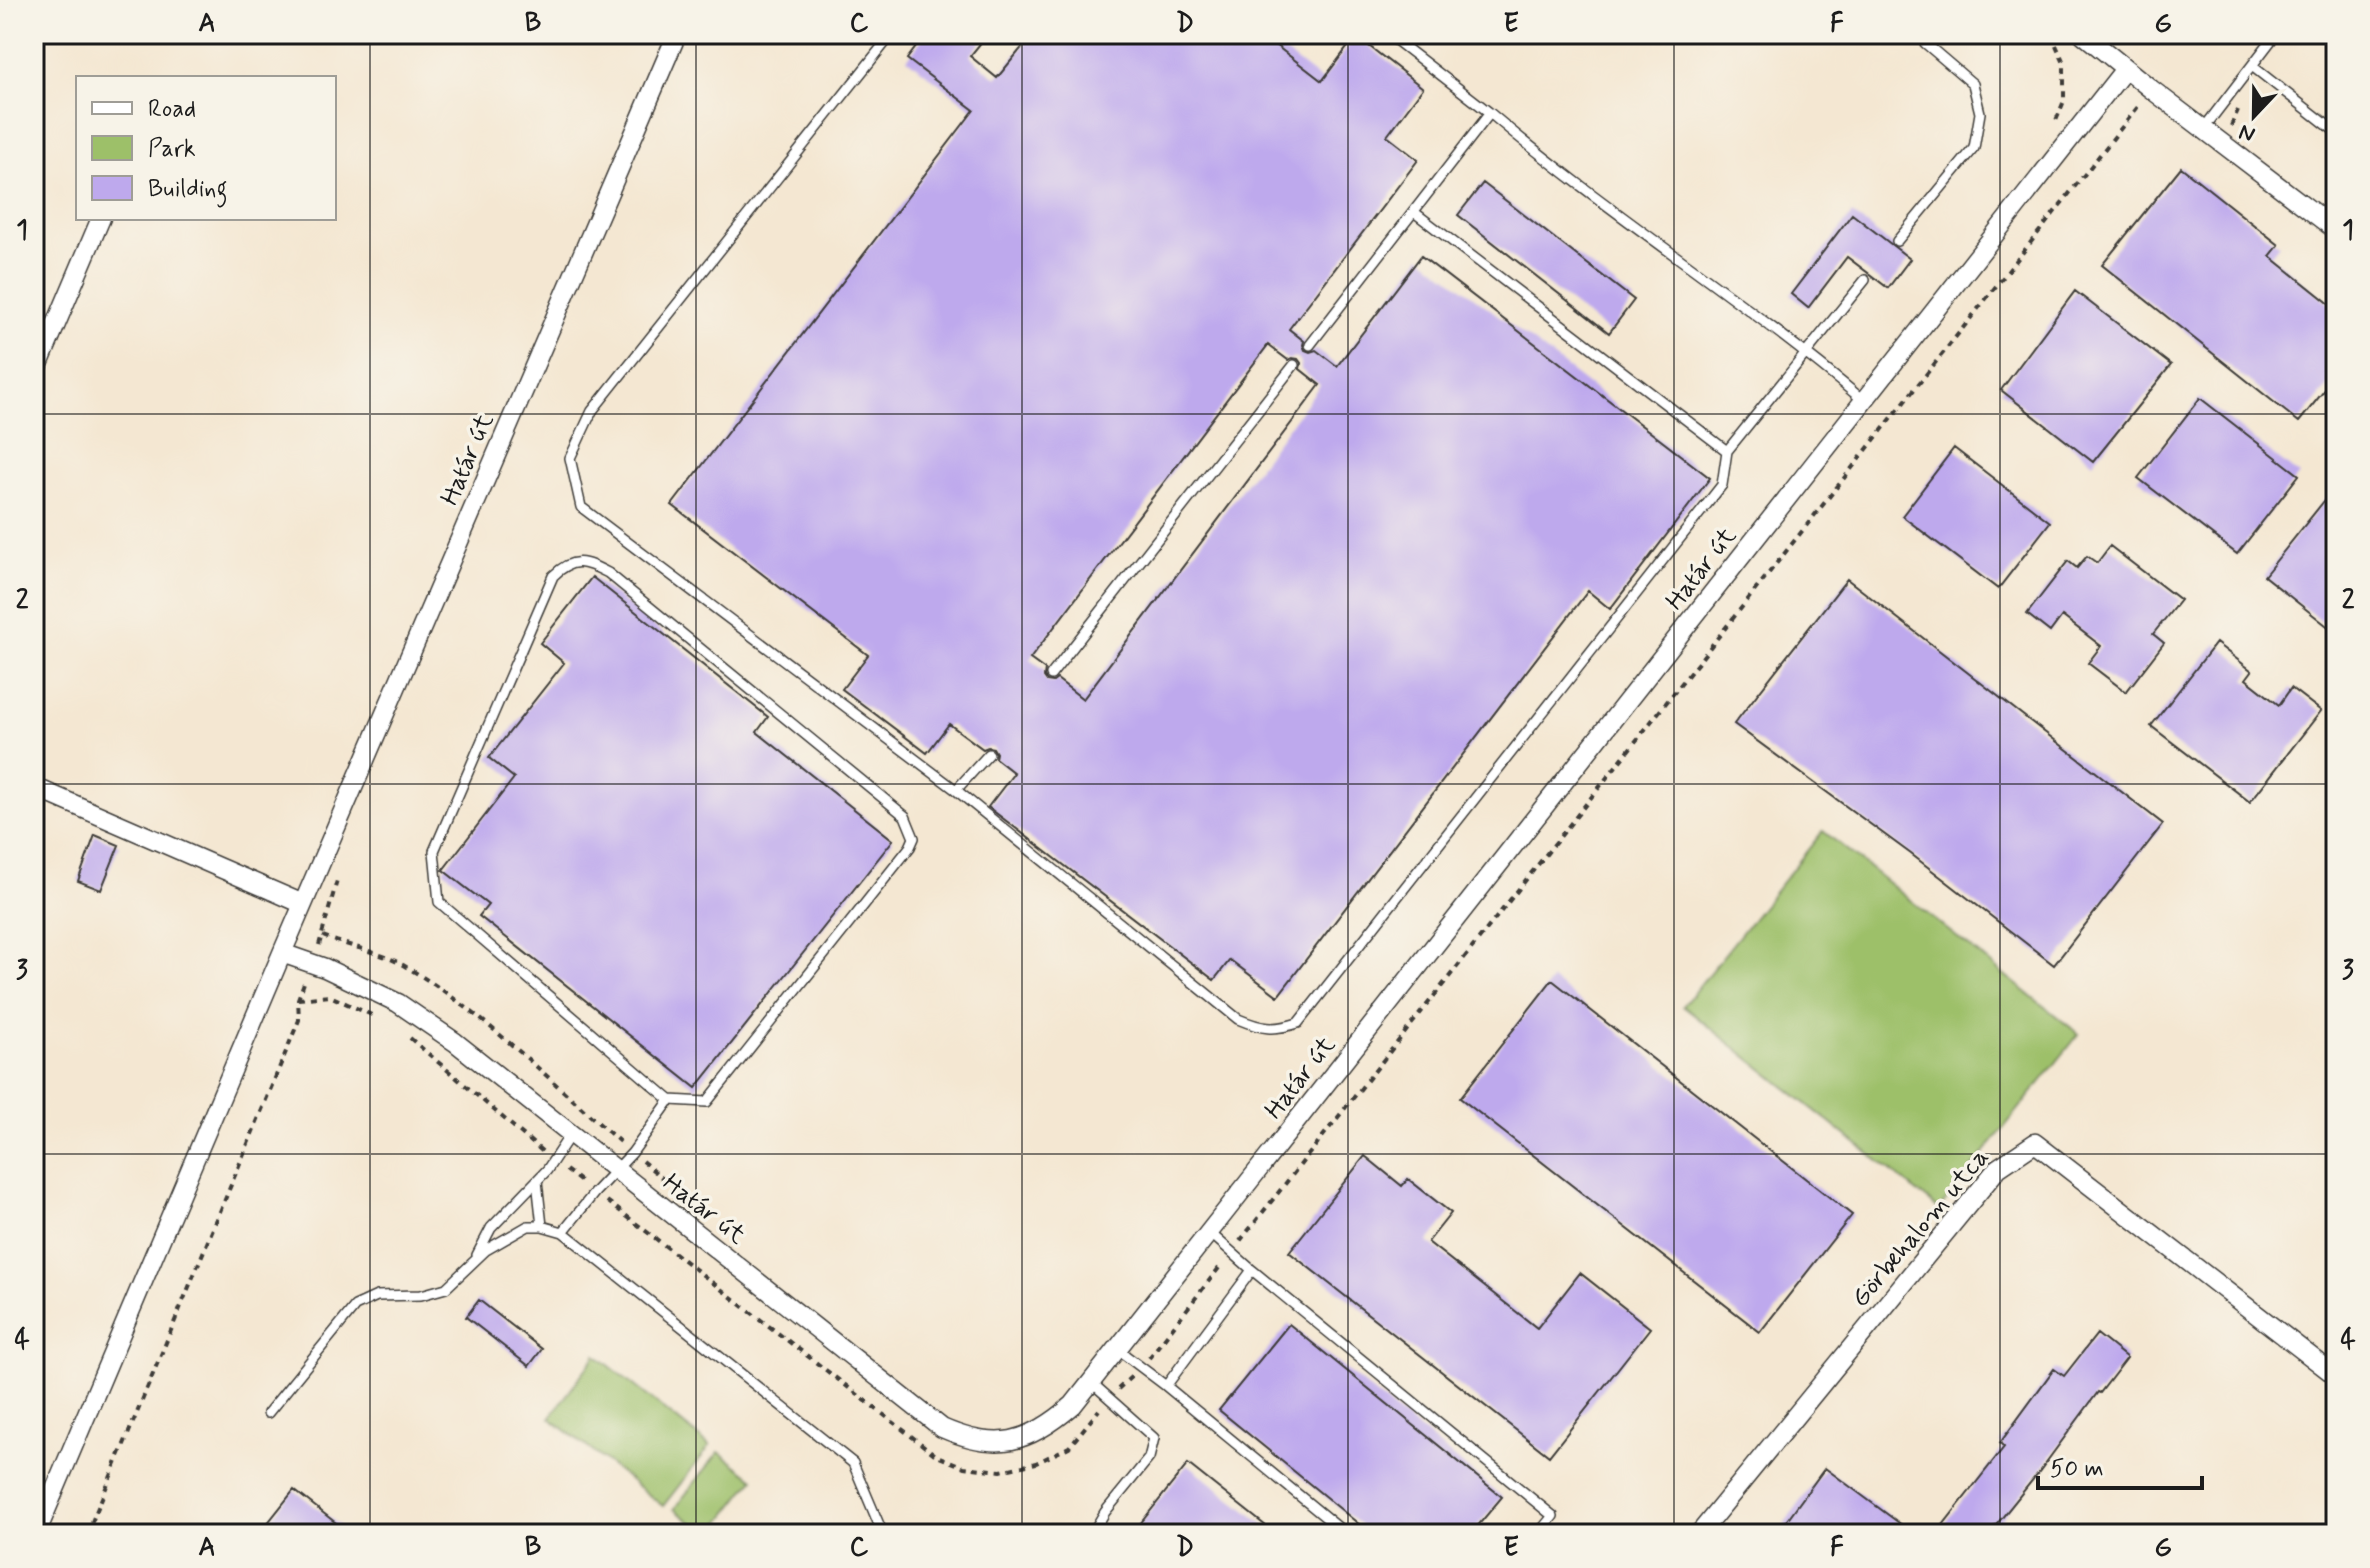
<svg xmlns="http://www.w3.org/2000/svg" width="2370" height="1568" viewBox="0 0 2370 1568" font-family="Mynerve,sans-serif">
<rect width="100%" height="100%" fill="#f7f3e8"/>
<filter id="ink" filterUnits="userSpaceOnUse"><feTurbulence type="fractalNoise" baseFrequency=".0125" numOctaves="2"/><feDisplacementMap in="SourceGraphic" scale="16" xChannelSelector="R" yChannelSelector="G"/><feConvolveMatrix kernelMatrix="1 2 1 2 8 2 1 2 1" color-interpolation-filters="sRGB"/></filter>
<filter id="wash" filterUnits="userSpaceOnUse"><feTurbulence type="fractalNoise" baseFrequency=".006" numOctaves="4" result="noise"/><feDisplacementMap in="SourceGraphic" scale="32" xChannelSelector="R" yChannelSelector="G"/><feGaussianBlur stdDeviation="1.8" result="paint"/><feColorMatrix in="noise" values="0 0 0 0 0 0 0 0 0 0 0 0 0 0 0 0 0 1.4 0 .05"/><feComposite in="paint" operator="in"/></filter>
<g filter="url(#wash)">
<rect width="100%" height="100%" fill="#f4e7d2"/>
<!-- green -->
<path fill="#9dc069" stroke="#5c6e42" stroke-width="2" d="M1823 831 2079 1034 1939 1209 1683 1006Z
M596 1355 710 1446 663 1506 550 1418Z
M719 1452 754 1479 711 1534H707L674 1509Z"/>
<g id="blocks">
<!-- building -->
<path fill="#bea9ed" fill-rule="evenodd" d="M926 34H988L970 56 997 78 1033 34H1261L1322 81 1356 36 1423 88 1387 136 1418 160 1289 329 1304 341 1303 345 1305 350 1310 352 1316 350 1337 366 1421 256 1710 478 1610 609 1588 591 1278 996 1230 960 1214 980 988 807 1014 773 995 758 996 753 993 748 988 747 983 749 949 724 927 753 842 689 868 655 672 505 974 110 907 59ZM1268 345 1288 360 1292 358 1298 359 1301 363 1300 369 1320 385 1083 699 1057 679 1053 682 1047 681 1044 677 1045 670 1030 659Z
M2181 167 2279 245 2270 256 2336 309V376L2299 422 2102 265Z
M1483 183 1634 300 1609 333 1458 215Z
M1852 214 1910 259 1888 288 1847 257 1808 308 1791 294Z
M2075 291 2171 365 2093 462 2001 390Z
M2200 398 2299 475 2237 554 2138 478Z
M1954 448 2050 522 1998 589 1902 516Z
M2336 486V633L2264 576Z
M2110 546 2180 600 2153 634 2164 643 2126 692 2088 663 2101 646 2062 616 2050 632 2027 614 2068 561 2077 568 2087 556 2097 563Z
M592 577 768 717 757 732 893 840 696 1088 479 916 488 905 443 870 514 778 489 758 564 663 540 643Z
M1847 579 2163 824 2054 965 1911 854 1734 724Z
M2216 643 2252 671 2246 679 2279 705 2291 688 2321 711 2250 802 2151 726Z
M95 835 119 845 101 890 78 881Z
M1552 980 1852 1215 1760 1332 1460 1098Z
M1365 1156 1402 1186 1408 1179 1451 1213 1428 1242 1537 1328 1580 1273 1650 1328 1549 1456 1289 1252Z
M479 1300 542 1349 529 1366 466 1317Z
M1289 1324 1502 1497 1471 1534H1371L1219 1410Z
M2097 1334 2127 1358 2100 1393 2098 1392 2039 1472 1989 1534H1936L2004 1447 2000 1443 2054 1369 2064 1376Z
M1188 1464 1276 1534H1132Z
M1825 1468 1914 1534H1796L1784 1524Z
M294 1490 350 1534H259Z"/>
</g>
</g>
<g filter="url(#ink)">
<use href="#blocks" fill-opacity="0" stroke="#3c3a37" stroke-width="2"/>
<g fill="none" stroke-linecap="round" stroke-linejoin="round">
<defs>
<path id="service" d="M892 34 592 411 570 458 581 507 956 790 989 754
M2252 66 2336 132
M1490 113C1610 215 1744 299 1864 401
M2204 128 2276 34
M1414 212 1727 451
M1897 241 1974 148 1980 113 1973 84 1925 43 1922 34
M1310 345 1490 113 1388 34
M1051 675 1294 365
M956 790 1238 1019C1262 1029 1273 1031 1298 1023L1722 485 1727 451 1865 280
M537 1181 542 1226
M563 1232 595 1192 632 1153 670 1100 439 902 434 851 553 576C573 556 585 561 608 573L905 816 914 838 910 847 707 1102 670 1100
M477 1255 491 1228 547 1170 570 1135
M1252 1270 1553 1516 1538 1534
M1117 1349 1166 1386 1252 1270 1209 1232
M1091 1382 1154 1438 1149 1458 1105 1512 1092 1534
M1166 1386 1346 1534
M268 1413 355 1306 377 1296 421 1295 446 1288 486 1250 528 1226H542L563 1232 853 1463 883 1534"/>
<path id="minor" d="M2083 34 2151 89 2336 230
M34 376 101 218
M34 787 303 904
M282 953 325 968 398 1003 455 1042 942 1428C997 1452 1028 1444 1073 1405L2125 69
M36 1534 282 953 677 34
M1699 1534 1998 1168 2035 1143 2336 1376"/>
</defs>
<!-- service casing -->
<use href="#service" stroke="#3c3a37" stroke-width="12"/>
<!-- minor casing -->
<use href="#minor" stroke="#3c3a37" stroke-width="21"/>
<!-- path -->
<path stroke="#3c3a37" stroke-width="4" stroke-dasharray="6 6" stroke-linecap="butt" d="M2051 34 2064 63V101L2055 123
M2231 126 2238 110
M323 936C349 947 378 951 403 965 484 1012 550 1081 621 1143
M319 945 338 877
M298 999 330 996 376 1017
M410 1038 543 1152
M642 1161 666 1181
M566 1170 584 1184
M607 1201 937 1456 964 1467 1001 1471 1036 1463 1069 1447 1099 1410
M1240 1241 2141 103
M1149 1358 1222 1264
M1118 1389 1132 1376
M87 1534 299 1020 298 999 305 980"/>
<!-- service -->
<use href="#service" stroke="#fff" stroke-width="9"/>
<!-- minor -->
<use href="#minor" stroke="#fff" stroke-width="18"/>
</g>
</g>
<!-- grid -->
<path fill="none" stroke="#1c1c1c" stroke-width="2" stroke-opacity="0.55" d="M370 34V1534M696 34V1534M1022 34V1534M1348 34V1534M1674 34V1534M2000 34V1534M34 414H2336M34 784H2336M34 1154H2336"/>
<g text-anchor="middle" stroke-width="7" stroke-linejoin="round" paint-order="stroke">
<!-- street labels -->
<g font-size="26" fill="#1c1c1c" stroke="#f7f3e8">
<text transform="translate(466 459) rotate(-67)" y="9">Határ út</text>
<text transform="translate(1700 568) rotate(-52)" y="9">Határ út</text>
<text transform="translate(1299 1077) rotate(-52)" y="9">Határ út</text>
<text transform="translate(705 1208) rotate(38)" y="9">Határ út</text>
<text transform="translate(1919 1227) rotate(-50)" y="9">Görbehalom utca</text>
</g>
</g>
<!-- margin -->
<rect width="2370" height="1568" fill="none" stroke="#f7f3e8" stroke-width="88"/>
<!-- legend -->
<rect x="76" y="76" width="260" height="144" fill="#f7f3e8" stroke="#9f9d96" stroke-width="2"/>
<rect x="92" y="102" width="40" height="12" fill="#ffffff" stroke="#9f9d96" stroke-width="2"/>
<text x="148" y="116" font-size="24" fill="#1c1c1c">Road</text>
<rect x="92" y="136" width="40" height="24" fill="#9dc069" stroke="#9f9d96" stroke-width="2"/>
<text x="148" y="156" font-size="24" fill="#1c1c1c">Park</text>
<rect x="92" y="176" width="40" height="24" fill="#bea9ed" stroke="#9f9d96" stroke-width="2"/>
<text x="148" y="196" font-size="24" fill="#1c1c1c">Building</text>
<!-- north arrow -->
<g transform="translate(2254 116) rotate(202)" stroke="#f7f3e8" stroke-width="6" paint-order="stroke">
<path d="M0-6L14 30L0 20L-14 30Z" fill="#1c1c1c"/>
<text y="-12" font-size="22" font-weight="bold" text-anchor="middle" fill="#1c1c1c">N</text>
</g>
<!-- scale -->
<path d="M2038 1476v12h164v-12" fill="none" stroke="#1c1c1c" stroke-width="4"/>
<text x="2050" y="1476" font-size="24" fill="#1c1c1c" stroke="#f7f3e8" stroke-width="6" paint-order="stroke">50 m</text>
<rect x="44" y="44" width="2282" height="1480" fill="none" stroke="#1c1c1c" stroke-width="3"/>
<g font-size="26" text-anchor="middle" font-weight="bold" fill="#1c1c1c">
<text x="207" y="31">A</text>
<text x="533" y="31">B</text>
<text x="859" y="31">C</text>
<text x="1185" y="31">D</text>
<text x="1511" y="31">E</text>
<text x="1837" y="31">F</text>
<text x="2163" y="31">G</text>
<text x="22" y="238">1</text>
<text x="2348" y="238">1</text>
<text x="22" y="608">2</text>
<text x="2348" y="608">2</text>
<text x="22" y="978">3</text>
<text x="2348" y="978">3</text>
<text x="22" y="1348">4</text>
<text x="2348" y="1348">4</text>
<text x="207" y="1555">A</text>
<text x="533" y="1555">B</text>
<text x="859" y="1555">C</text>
<text x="1185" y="1555">D</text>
<text x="1511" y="1555">E</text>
<text x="1837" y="1555">F</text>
<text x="2163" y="1555">G</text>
</g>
</svg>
